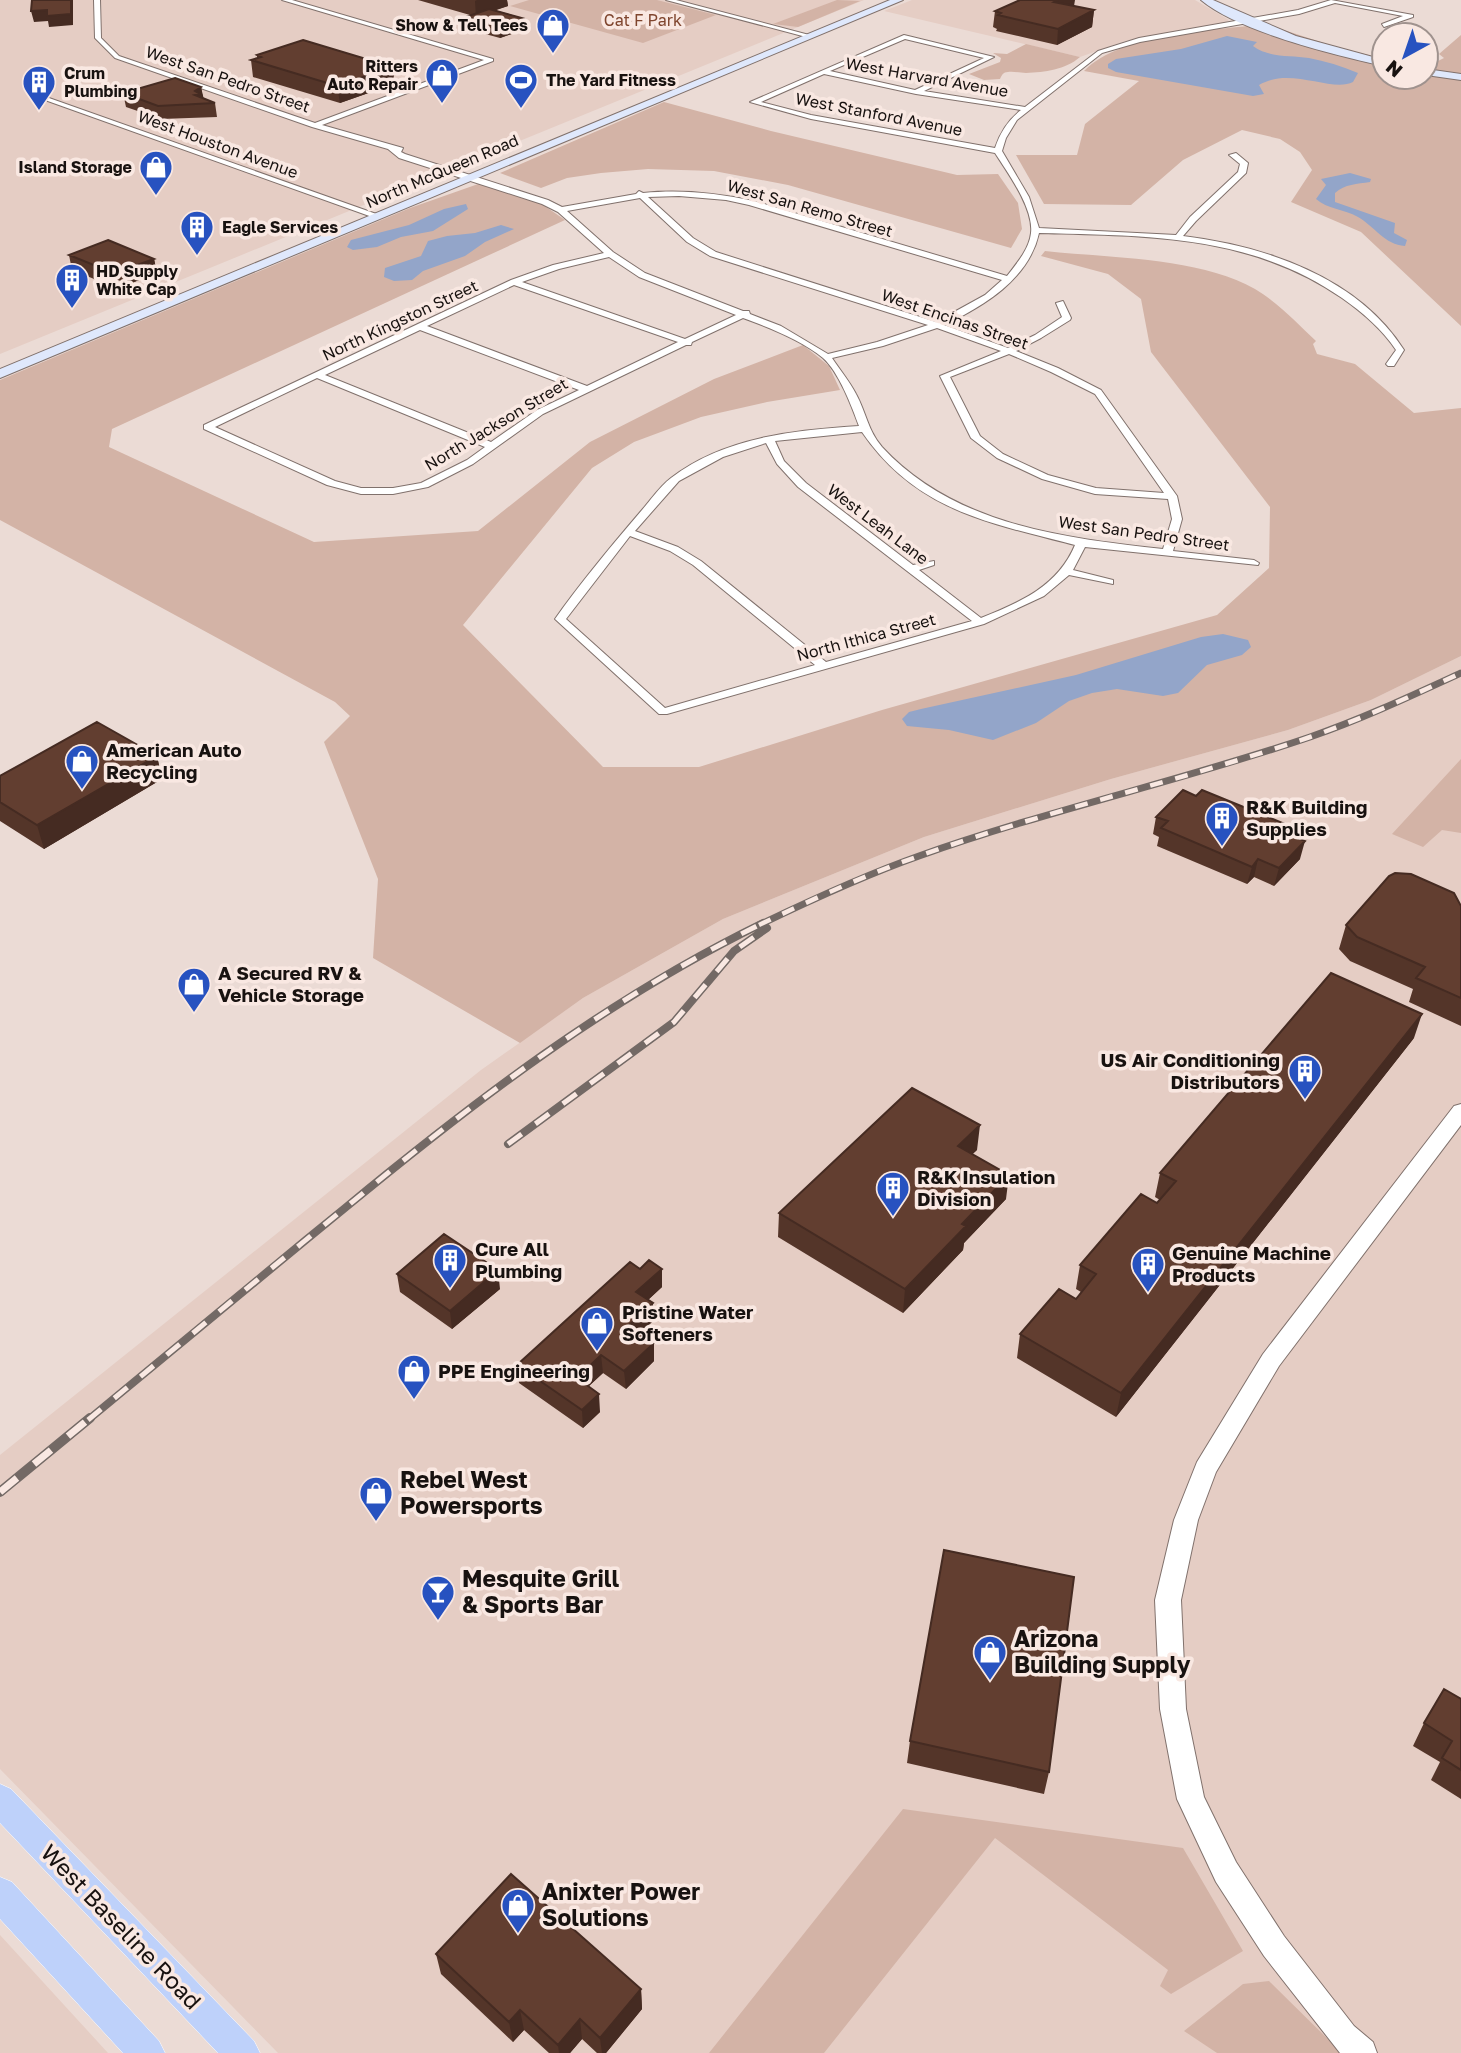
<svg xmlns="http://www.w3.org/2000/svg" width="1461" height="2053" viewBox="0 0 1461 2053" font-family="'Golos Text',sans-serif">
<rect width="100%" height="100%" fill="#ebdbd5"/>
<!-- built -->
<path fill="#e5cdc4" d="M0 0H864L0 354Z
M912 0H1195L1229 20 1225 23 1125 41 1080 57 884 11Z
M1461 656V2053H278L0 1769V1455L481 1070 583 998 723 919 924 837 1111 779 1288 730 1371 700Z
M0 1935 108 2053H0Z"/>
<!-- green -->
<path fill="#d3b3a6" d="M529 0H657L716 15 643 43 510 6Z
M837 0 860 1 798 27 773 24Z
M1265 24 1333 46 1384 59V77H1426V67L1444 58 1439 54 1461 35V326L1361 232 1291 202 1312 170 1300 152 1280 139 1242 130 1183 160 1131 205 1044 204 1016 155H1077L1085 124 1139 81 1084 71C1123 32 1212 31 1265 24Z
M1026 44 1080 57C1065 70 1045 72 1026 73 1020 73 1013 71 1008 72 1003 72 1002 75 1000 79L984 80 969 74 1000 62 1001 58 993 53 1007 54Z
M664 102 771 131 957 175 998 174 1018 203 1022 229 1011 248 788 185 714 171 648 169 601 173 567 178 541 188 500 173Z
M481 183 539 202 565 220 112 429 109 447 314 542 478 531 590 442 714 379 803 345 829 366 840 390 767 402 701 417 634 442 592 468 463 625 603 767H699L882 710 1217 615 1269 568 1270 507 1151 352 1141 299 1108 274 1041 256 1045 251C1109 258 1199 257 1255 289 1277 302 1297 323 1316 341L1313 344 1317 354 1355 364 1414 413 1461 408V656L1371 700 1288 730 1111 779 924 837 723 919 583 998 520 1043 373 958 378 879 324 742 350 716 335 702 0 520V380L410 208Z
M1461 759V833L1442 830 1423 847 1392 834Z
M903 1809 1183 1848 1243 1951 1171 1994 1160 1986 1168 1970 995 1838 824 2053H709Z
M1269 1981 1342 2053H1217L1184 2031 1243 1984Z"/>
<!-- water -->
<path fill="#93a5c9" d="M1227 36 1257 42 1253 46C1269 58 1290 55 1309 58 1325 61 1342 66 1358 73L1353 82C1332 93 1290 66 1259 85L1264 94 1253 96 1116 72 1108 68V64L1116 59 1181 49Z
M1350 173 1371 179 1370 182C1357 184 1345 184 1335 193V202L1395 223 1394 233 1407 240 1405 246C1385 245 1374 226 1358 217 1344 209 1327 209 1316 199L1326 185 1321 179Z
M466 204 468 209 433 231 401 237 377 247 353 250 347 247 351 240 409 225 444 209Z
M501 225 514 229 485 242 465 256 423 271 412 280 394 281 384 277 385 268 421 256 428 241 447 236 475 233Z
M1223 634 1248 640 1251 647 1242 655 1207 665 1178 693 1163 696 1117 689 1092 693 1069 701 1036 723 993 740 949 730 907 726 902 719 909 712 921 709 1076 675 1201 637Z"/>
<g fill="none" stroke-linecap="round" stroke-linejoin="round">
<defs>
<path id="minor" d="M94 0H100L101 38 119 56 315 123 484 60 282 0H292L493 59V61L322 125 403 148 401 152 405 154 548 200 562 207 636 194 639 191 643 193C681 189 717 193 754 201L1007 276C1016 264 1029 250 1031 233 1034 209 1008 173 995 153L811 119 750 102 904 35 994 57 924 91 1025 107 1098 51 1139 38 1298 10 1331 0 1413 15V17L1384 27 1382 24 1403 16 1335 3 1299 14 1140 42 1102 53 1017 120 1006 138 1002 151 1029 197 1039 228 1176 235 1190 217 1238 172 1240 164 1229 155 1236 153 1248 163 1246 173 1196 221 1183 236C1265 246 1358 277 1404 350L1394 366H1388L1386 364 1396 350C1382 329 1362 312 1342 298 1250 234 1146 236 1039 233 1029 279 984 306 944 325L1008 348 1035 335 1062 317 1056 303 1063 301 1071 318 1070 320 1041 338 1016 351 1058 368 1101 390 1177 496 1182 519 1173 551 1254 560 1259 563 1258 565 1085 547 1073 570 1113 580V584L1069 575 1044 596 984 624 667 714H659L555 619C582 581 612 545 642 510 651 500 659 487 671 478 724 437 795 430 859 426 852 407 839 372 823 358 803 341 768 327 743 318L692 342 691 345H686L543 414 473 464 428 487 393 494H361L327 485 204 429V425L511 280 553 265 604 253 558 212 542 204 399 158 388 149 312 127 115 58 95 38ZM905 39 984 58 915 90 830 71ZM824 74 916 94 1021 110C1008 120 1000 133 995 148L811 115 761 102ZM679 196 726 200 749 205 1002 280 985 295 936 322 716 252 693 238 648 197ZM640 198 687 242 710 256 928 325 877 342 828 354 781 326 750 314 749 311H743L645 273 613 252 567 211ZM609 257 639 277 736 315 685 339 522 282 559 269ZM514 285 678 342 587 386 427 326ZM937 328 1001 351 940 376 971 438 997 458 1042 479 1095 494 1168 499 1172 519 1163 549C1063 538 954 525 882 447 868 431 866 412 856 394 850 382 840 370 832 358L883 346ZM420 330 579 390 537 410 491 442 325 375ZM1009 354 1051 372 1095 394 1164 493 1096 488 1048 475 1003 454 980 436 950 377ZM317 378 485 447 467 460 421 483 393 488H361L335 481 215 427ZM862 432C916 511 990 523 1075 545 1058 586 1021 602 981 618L919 570 934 565V561L913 565 806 483 784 461 775 441ZM766 443 777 464 798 487 972 621 826 662 701 561 678 547 635 531 679 481 723 457ZM630 536 670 551 693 565 815 665 665 708 566 619Z
M666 0H676L813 36 810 38Z
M45 98H49L382 216 375 218 45 100Z"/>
<path id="tertiary" d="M1461 1104V1125L1279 1366 1216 1472 1198 1520 1181 1600 1186 1709 1204 1797 1236 1862 1284 1936 1354 2026 1373 2042 1377 2053H1340L1264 1956 1216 1882 1177 1799 1160 1709 1155 1600 1174 1520 1197 1462 1263 1354 1454 1106Z"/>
<path id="secondary" d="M890 0H903L0 378V369Z
M1201 0H1213L1296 36 1384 60V66C1335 55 1239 32 1201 0Z
M1426 69 1461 74V80L1426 75Z"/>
<path id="primary" d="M0 1784 11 1789 254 2041 260 2053H218L0 1823Z
M0 1877 12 1882 159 2041 165 2053H123L0 1919Z"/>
</defs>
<!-- minor casing -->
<use href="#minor" stroke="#80716c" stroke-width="2"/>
<!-- tertiary casing -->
<use href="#tertiary" stroke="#80716c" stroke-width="2"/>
<!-- secondary casing -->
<use href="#secondary" stroke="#80716c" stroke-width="2"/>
<!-- primary casing -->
<use href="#primary" stroke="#fff" stroke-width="1"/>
<!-- minor -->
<use href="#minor" fill="#fff" fill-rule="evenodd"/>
<!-- tertiary -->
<use href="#tertiary" fill="#fff" fill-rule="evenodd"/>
<!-- secondary -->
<use href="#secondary" fill="#dfe8fc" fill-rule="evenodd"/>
<!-- primary -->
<use href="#primary" fill="#bed1fa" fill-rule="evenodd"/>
<defs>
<path id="rail-far2" d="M759 925C811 900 865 875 919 856 1048 810 1181 781 1310 737 1362 719 1411 696 1461 673"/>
<path id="rail-far1" d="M508 1144 674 1022 734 951 767 928
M88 1420C174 1349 259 1278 345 1208 476 1100 609 998 763 923"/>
<path id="rail" d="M0 1492 90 1418"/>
</defs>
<!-- rail-far2 casing -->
<use href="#rail-far2" stroke="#736965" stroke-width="7"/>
<!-- rail-far1 casing -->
<use href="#rail-far1" stroke="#736965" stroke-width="8"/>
<!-- rail casing -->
<use href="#rail" stroke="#736965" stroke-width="10"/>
<!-- rail-far2 -->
<use href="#rail-far2" stroke="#f9e8e2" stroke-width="4.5" stroke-dasharray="13" stroke-linecap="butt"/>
<!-- rail-far1 -->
<use href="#rail-far1" stroke="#f9e8e2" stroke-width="5" stroke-dasharray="17" stroke-linecap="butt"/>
<!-- rail -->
<use href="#rail" stroke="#f9e8e2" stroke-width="7" stroke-dasharray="22" stroke-linecap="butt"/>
</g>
<!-- wall -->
<path fill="#543529" d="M418 0H507L508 6 495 10 522 18 523 30 500 38 467 29 466 17 470 15Z
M1074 6 1094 10 1092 27 1057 45 996 31 997 29 993 27 995 11Z
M257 55 393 67 394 84 340 103 253 77 251 60 257 58Z
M201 87 203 99 215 103 217 117 161 119 126 107 123 93Z
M69 255 154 259 157 273 129 284 115 279 104 283 72 270Z
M157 756 162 779 44 849 0 821V776Z
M1156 817 1288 834 1300 859 1274 886 1254 877 1247 884 1157 846 1159 837 1153 834Z
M1461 906V1026L1409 1002 1413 989 1350 961 1339 949 1346 925Z
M1414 1038 1116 1417 1017 1358 1020 1334 1076 1299 1081 1292 1076 1289 1080 1265 1160 1200 1155 1197 1160 1173Z
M977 1150 972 1154 1006 1199 964 1243 963 1250 903 1313 778 1237 779 1213Z
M640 1269H662V1287L648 1300 653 1303V1321L639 1334 654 1343V1361L626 1389 603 1373 589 1386 600 1412 583 1428 519 1383 517 1365Z
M397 1274 500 1289 452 1329 400 1292Z
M1461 1699V1799L1431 1780 1440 1762 1413 1746 1424 1723Z
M910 1741 1049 1772 1044 1794 907 1763Z
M436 1954 641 1989 642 2009 606 2053H597L582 2039 570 2053H549L524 2030 513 2042 441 1974Z"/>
<!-- shaded-wall -->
<path fill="#452b22" d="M71 0H73V25L49 27 48 21 34 22 31 11 47 10Z
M477 0H507L508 6 476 17 475 1Z
M1058 0H1075L1074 6 1054 2Z
M1094 10 1092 27 1057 45 1058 29Z
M522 18 523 30 500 38 499 26Z
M393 67 394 84 340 103 337 86Z
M201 87 204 100 196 104 195 91Z
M154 259 157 273 129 284 126 269Z
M112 264 115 279 104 283 101 268Z
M157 756 162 779 44 849 37 825Z
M1305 841 1300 859 1274 886 1279 868Z
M1258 859 1254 877 1247 884 1252 867Z
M1422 1014 1414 1038 1116 1417 1121 1393Z
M980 1125 977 1150 955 1171 958 1146Z
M1009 1175 1006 1199 964 1243 963 1250 903 1313 905 1289 962 1224Z
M662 1269V1287L637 1310 636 1292Z
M498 1270 500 1289 452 1329 450 1311Z
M653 1303V1321L629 1344 628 1326Z
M654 1343V1361L626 1389 624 1371Z
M601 1355 603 1373 578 1396 577 1378Z
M599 1394 600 1412 583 1428 582 1410Z
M641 1989 642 2009 606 2053H602L600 2038Z
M520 2010 524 2030 513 2042 509 2022Z
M580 2019 582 2039 570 2053H559L558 2045Z"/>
<!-- building -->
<path fill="#623e30" stroke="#452b22" stroke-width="2" d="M32 0H71V14L47 16V10L31 11Z
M1020 0H1058L1054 2 1094 10 1058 29 998 15 1001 13 995 11Z
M489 9 522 18 499 26 466 17Z
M303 40 393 67 337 86 251 60 261 57 257 55Z
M175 78 201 87 195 91 200 94 195 95 215 103 158 106 123 93Z
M108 240 154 259 126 269 112 264 101 268 69 255Z
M97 722 157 756 37 825 0 802V776Z
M1183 790 1196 796 1202 790 1290 826 1284 832 1305 841 1279 868 1258 859 1252 867 1161 828 1168 821 1156 817Z
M1395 873 1411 874 1454 893 1461 906V998L1416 978 1425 967 1357 937 1346 925 1389 876Z
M1331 973 1422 1014 1121 1393 1020 1334 1059 1289 1076 1299 1096 1274 1080 1265 1141 1194 1157 1203 1176 1181 1160 1173Z
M912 1088 980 1125 958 1146 1009 1175 962 1224 966 1226 905 1289 779 1213Z
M444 1234 498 1270 450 1311 397 1274Z
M649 1260 662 1269 636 1292 653 1303 628 1326 654 1343 624 1371 601 1355 577 1378 599 1394 582 1410 517 1365 630 1262 640 1269Z
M944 1550 1074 1577 1049 1772 910 1741Z
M1444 1689 1461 1699V1770L1442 1758 1452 1741 1424 1723Z
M511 1874 641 1989 600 2038 580 2019 558 2045 520 2010 509 2022 436 1954Z"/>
<!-- icons -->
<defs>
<symbol id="shop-pin" viewBox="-11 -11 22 30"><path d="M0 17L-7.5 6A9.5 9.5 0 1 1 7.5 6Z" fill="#2752c0" stroke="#f9e8e2"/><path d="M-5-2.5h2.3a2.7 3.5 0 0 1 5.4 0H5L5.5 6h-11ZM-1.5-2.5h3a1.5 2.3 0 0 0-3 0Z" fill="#fff"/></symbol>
<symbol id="stadium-pin" viewBox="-11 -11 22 30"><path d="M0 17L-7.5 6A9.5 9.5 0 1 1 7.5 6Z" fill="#2752c0" stroke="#f9e8e2"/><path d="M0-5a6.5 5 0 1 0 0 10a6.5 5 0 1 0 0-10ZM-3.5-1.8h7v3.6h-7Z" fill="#fff"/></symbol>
<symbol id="building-pin" viewBox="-11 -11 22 30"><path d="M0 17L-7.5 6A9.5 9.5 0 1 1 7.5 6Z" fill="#2752c0" stroke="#f9e8e2"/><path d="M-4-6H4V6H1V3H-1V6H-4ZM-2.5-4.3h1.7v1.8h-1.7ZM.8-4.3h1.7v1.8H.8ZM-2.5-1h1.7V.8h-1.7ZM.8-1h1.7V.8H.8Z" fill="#fff"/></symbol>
<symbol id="bar-pin" viewBox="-11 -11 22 30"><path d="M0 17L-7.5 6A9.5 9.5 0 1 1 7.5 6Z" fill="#2752c0" stroke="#f9e8e2"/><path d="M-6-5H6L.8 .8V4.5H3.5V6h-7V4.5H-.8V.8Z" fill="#fff"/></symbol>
</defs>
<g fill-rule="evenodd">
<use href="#shop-pin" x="534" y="6" width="38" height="52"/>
<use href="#shop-pin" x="423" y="56" width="38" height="52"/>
<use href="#stadium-pin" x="502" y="61" width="38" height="52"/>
<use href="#building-pin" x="20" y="63" width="38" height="52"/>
<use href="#shop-pin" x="137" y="148" width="38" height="52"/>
<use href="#building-pin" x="178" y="208" width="38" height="52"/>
<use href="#building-pin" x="53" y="261" width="38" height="52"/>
<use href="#shop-pin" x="63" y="742" width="38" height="52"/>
<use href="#building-pin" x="1203" y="799" width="38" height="52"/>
<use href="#shop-pin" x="175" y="965" width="38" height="52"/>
<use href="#building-pin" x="1286" y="1052" width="38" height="52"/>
<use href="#building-pin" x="874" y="1169" width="38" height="52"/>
<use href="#building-pin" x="431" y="1241" width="38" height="52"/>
<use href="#building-pin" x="1129" y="1245" width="38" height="52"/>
<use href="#shop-pin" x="578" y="1304" width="38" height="52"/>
<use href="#shop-pin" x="395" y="1352" width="38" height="52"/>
<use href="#shop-pin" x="357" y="1474" width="38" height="52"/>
<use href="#bar-pin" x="419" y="1573" width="38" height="52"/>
<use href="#shop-pin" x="971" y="1633" width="38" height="52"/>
<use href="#shop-pin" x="499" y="1886" width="38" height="52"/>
</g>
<g text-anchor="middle" stroke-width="7" stroke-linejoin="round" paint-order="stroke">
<!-- far-park labels -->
<g font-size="16" fill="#7f452e" stroke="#f9e8e2">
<text x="643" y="26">Cat F Park</text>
</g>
<!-- far-poi labels -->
<g font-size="16" font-weight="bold" fill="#181210" stroke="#f9e8e2" text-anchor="start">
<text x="528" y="31" text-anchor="end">Show &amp; Tell Tees</text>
<text x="418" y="72" text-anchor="end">Ritters<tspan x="418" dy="18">Auto Repair</tspan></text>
<text x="64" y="79">Crum<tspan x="64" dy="18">Plumbing</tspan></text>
<text x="546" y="86">The Yard Fitness</text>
<text x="132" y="173" text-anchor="end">Island Storage</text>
<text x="222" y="233">Eagle Services</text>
<text x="96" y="277">HD Supply<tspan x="96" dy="18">White Cap</tspan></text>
</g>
<!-- far-street labels -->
<g font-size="16" fill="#181210" stroke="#f9e8e2">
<text transform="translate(927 77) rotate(10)" y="6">West Harvard Avenue</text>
<text transform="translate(228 79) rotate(19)" y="6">West San Pedro Street</text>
<text transform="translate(879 114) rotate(11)" y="6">West Stanford Avenue</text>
<text transform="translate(218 144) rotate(20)" y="6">West Houston Avenue</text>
<text transform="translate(442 171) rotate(-23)" y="6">North McQueen Road</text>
<text transform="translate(810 208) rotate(16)" y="6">West San Remo Street</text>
<text transform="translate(955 319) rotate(19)" y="6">West Encinas Street</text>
<text transform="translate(400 320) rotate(-25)" y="6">North Kingston Street</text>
<text transform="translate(496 424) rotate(-31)" y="6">North Jackson Street</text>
<text transform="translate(878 524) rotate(37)" y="6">West Leah Lane</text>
<text transform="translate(1144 533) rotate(8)" y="6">West San Pedro Street</text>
<text transform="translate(866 637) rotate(-15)" y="6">North Ithica Street</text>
</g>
<!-- poi labels -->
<g font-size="19" font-weight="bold" fill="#181210" stroke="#f9e8e2" text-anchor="start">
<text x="106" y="757">American Auto<tspan x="106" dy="22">Recycling</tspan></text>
<text x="1246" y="814">R&amp;K Building<tspan x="1246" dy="22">Supplies</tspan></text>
<text x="218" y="980">A Secured RV &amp;<tspan x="218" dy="22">Vehicle Storage</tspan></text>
<text x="1280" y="1067" text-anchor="end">US Air Conditioning<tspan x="1280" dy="22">Distributors</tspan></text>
<text x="917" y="1184">R&amp;K Insulation<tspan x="917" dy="22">Division</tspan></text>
<text x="475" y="1256">Cure All<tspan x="475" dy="22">Plumbing</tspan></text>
<text x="1172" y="1260">Genuine Machine<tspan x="1172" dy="22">Products</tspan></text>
<text x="622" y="1319">Pristine Water<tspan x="622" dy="22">Softeners</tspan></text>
<text x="438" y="1378">PPE Engineering</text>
</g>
<!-- near-poi labels -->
<g font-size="23" font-weight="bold" fill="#181210" stroke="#f9e8e2" text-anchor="start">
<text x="400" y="1488">Rebel West<tspan x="400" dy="26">Powersports</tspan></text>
<text x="462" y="1587">Mesquite Grill<tspan x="462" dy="26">&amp; Sports Bar</tspan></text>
<text x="1014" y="1647">Arizona<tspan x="1014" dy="26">Building Supply</tspan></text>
<text x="542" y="1900">Anixter Power<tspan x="542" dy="26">Solutions</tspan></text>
</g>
<!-- near-street labels -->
<g font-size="23" fill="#181210" stroke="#f9e8e2">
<text transform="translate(121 1927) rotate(46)" y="8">West Baseline Road</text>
</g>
</g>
<!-- north arrow -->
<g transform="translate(1405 56) rotate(220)"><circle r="33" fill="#f9e8e2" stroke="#9f928e" stroke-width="2"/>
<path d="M0-5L12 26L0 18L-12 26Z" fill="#2752c0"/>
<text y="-10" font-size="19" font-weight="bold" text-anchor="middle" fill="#181210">N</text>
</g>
</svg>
